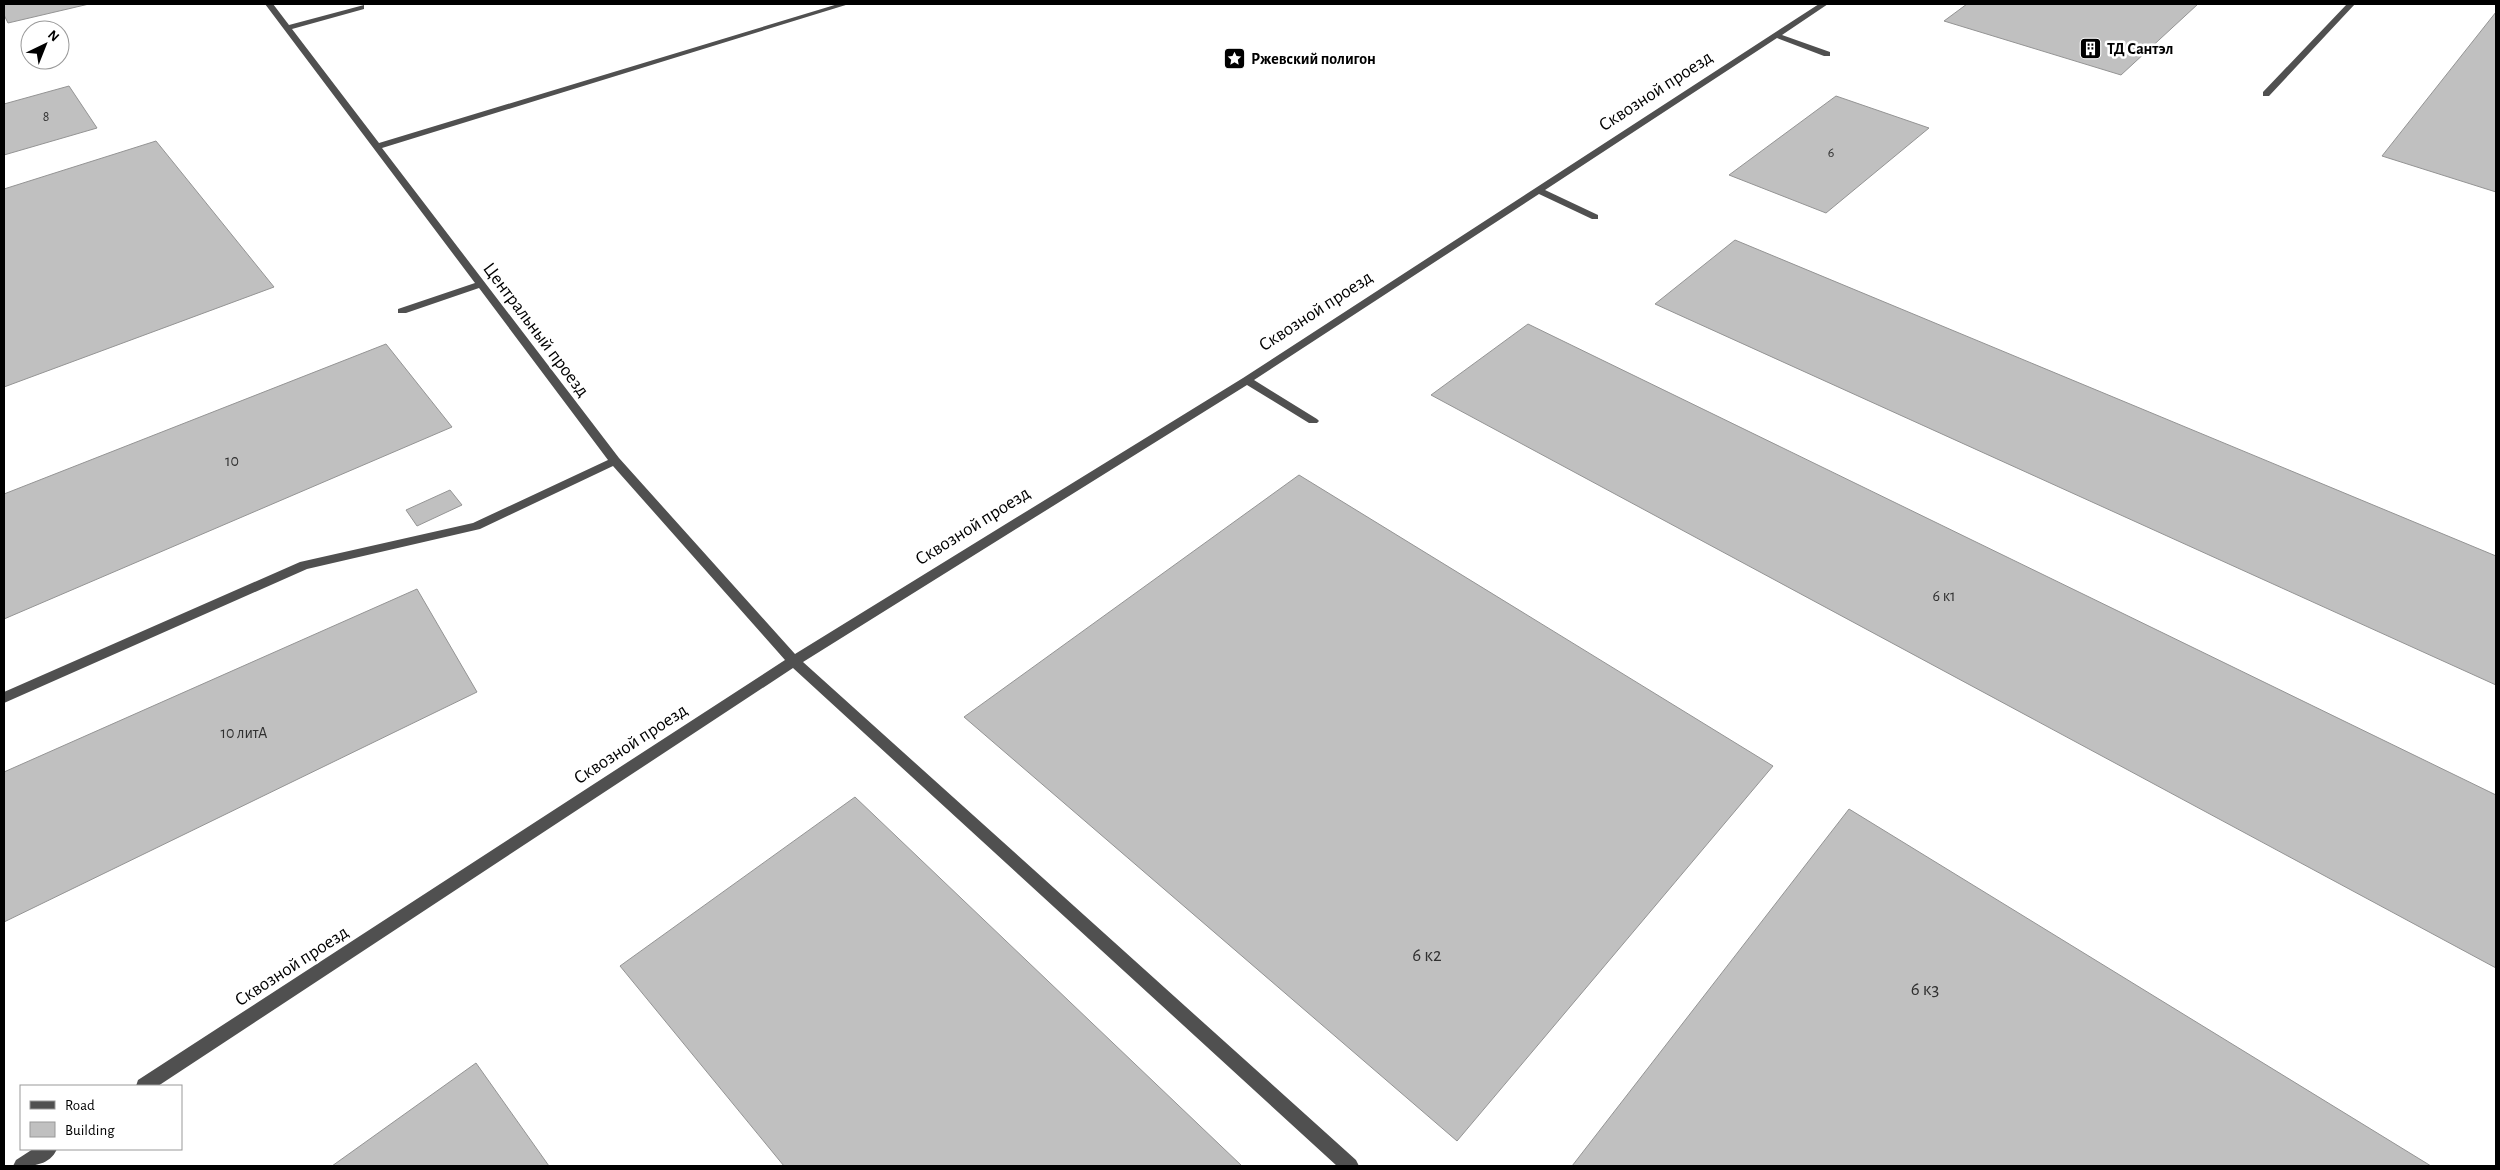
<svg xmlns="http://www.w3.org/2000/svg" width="2500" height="1170" viewBox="0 0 2500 1170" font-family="'Alegreya Sans',sans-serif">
<rect width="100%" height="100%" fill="#fff"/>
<!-- building -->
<path fill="#c0c0c0" stroke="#949494" d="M4 4H89L8 23 4 15Z
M1967 4H2198L2121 75 1944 21Z
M2496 12V192L2382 156Z
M69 86 97 128 4 155V104Z
M1836 96 1929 128 1826 213 1729 175Z
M156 141 274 287 4 387V189Z
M1735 240 2496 556V685L1655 304Z
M1528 324 2496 795V968L1431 395Z
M386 344 452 427 4 619V494Z
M1299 475 1773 766 1457 1141 964 717Z
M450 490 462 505 417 526 406 510Z
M417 589 477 692 4 922V772Z
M855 797 1242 1166H784L620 966Z
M1849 809 2431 1166H1572Z
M476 1063 549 1166H332Z"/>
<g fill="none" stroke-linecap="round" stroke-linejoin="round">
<!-- minor -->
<path fill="#505050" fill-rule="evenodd" d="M265 4H273L289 25 364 5V9L292 29 379 143 838 4H849L382 148 619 458 795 654 1243 378 1819 4H1828L1782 35 1830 52V56H1824L1777 38 1545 190 1598 215V219H1592L1539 194 1254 380 1317 419 1319 421 1317 423H1309L1247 385 803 662 1356 1160 1359 1166H1337L793 668 158 1086H136L138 1080 785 660 613 466 480 529 307 569 4 703V692L300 562 473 523 608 460 479 288 406 313H398V309L475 283Z
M2347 4H2355L2269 96H2263V92Z
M33 1149H57C49 1167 30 1166 13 1166L16 1160Z"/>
</g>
<!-- icons -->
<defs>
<symbol id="building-square" viewBox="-11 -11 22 22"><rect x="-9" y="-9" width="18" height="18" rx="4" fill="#000" stroke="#fff"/><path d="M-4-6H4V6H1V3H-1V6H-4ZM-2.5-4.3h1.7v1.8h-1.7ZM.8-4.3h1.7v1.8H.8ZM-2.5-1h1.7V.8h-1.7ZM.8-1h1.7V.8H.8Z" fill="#fff"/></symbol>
<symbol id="sight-square" viewBox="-11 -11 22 22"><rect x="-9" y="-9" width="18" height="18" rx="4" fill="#000" stroke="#fff"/><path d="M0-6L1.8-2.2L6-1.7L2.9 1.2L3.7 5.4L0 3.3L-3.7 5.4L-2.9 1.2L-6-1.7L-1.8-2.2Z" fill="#fff"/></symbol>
</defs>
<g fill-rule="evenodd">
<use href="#building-square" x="2078" y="36" width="25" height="25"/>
<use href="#sight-square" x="1222" y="46" width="25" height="25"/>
</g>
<g text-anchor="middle" stroke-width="5" stroke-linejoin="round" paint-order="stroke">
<!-- far-number labels -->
<g font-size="14" fill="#303030">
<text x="46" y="121">8</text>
<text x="1831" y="157">6</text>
</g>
<!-- far-poi labels -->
<g font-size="16" font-weight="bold" fill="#000" stroke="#fff" text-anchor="start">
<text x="2107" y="54">ТД Сантэл</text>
<text x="1251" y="64">Ржевский полигон</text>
</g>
<!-- number labels -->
<g font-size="16" fill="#303030">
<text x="232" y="466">10</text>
<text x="1944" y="601">6 к1</text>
<text x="244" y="738">10 литА</text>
</g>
<!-- street labels -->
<g font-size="19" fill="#000" stroke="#fff">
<text transform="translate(1655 90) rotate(-33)" y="7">Сквозной проезд</text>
<text transform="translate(1315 310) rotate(-33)" y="7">Сквозной проезд</text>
<text transform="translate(537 329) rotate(53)" y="7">Центральный проезд</text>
<text transform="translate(972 525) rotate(-32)" y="7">Сквозной проезд</text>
<text transform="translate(630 743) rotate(-33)" y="7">Сквозной проезд</text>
<text transform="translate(291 965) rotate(-33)" y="7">Сквозной проезд</text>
</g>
<!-- near-number labels -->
<g font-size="19" fill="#303030">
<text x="1427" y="961">6 к2</text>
<text x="1925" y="995">6 к3</text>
</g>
</g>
<!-- border -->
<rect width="2500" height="1170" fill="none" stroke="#000000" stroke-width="10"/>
<!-- legend -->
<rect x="20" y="1085" width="162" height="65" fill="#ffffff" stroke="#999999"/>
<rect x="30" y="1101" width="25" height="8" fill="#505050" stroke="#999999"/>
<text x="65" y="1110" font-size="15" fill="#000000">Road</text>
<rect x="30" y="1122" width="25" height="15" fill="#c0c0c0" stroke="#999999"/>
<text x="65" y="1135" font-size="15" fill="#000000">Building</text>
<!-- north arrow -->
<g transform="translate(45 45) rotate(43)"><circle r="24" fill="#ffffff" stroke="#999999"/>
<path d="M0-4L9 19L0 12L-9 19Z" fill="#000000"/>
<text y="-8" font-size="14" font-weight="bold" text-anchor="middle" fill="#000000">N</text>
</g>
</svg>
